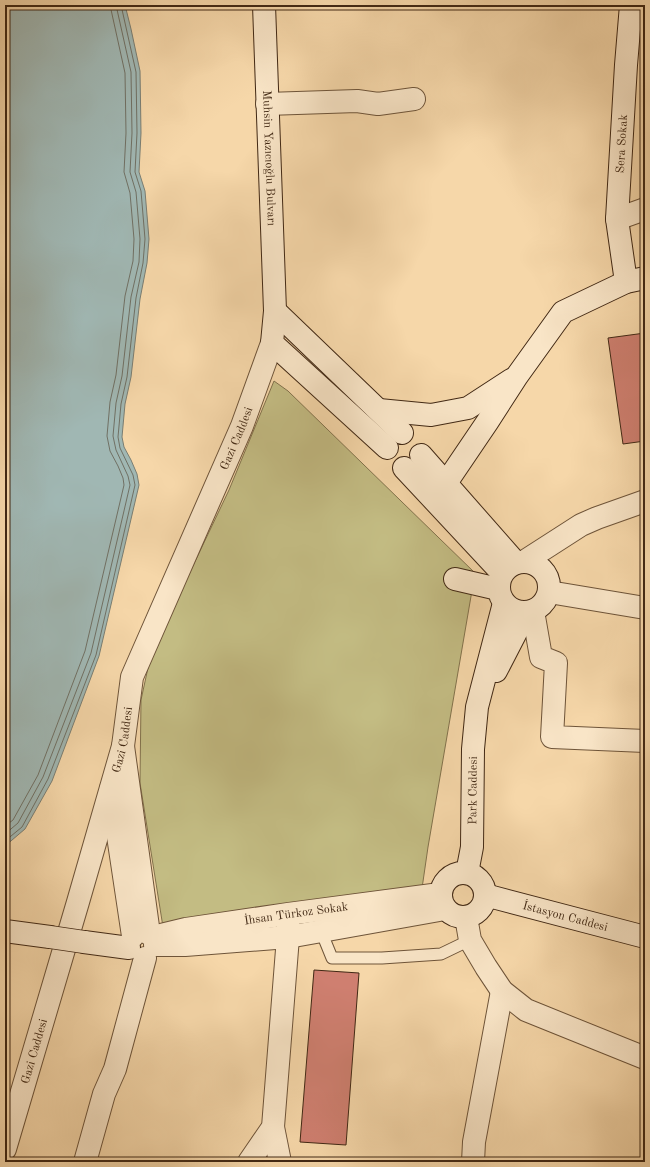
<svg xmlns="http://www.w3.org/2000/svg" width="650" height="1167" viewBox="0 0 650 1167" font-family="'Old Standard TT',serif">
<rect width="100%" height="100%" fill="#f6d7a9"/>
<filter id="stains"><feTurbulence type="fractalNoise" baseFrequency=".005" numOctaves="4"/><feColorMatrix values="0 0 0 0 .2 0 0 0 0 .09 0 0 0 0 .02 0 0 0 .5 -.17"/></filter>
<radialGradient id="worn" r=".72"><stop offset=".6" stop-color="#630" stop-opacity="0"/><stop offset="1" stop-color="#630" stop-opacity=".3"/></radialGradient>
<!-- green -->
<path fill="#c3bc83" stroke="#82724c" d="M274 381 288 391 475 573 428 847 418 916 163 927 140 783 141 700 151 654 229 490Z"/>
<!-- water -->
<path fill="#a0b7b3" stroke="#7a7e73" d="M5 5H125L131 29 140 71 141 133 139 172 145 191 149 239 147 263 140 299 131 377 125 404 122 437 124 447 131 460 137 474 139 485 99 656 52 781 25 829 5 846Z"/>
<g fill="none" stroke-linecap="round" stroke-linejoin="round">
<!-- shore -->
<path stroke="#707064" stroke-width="1" d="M5 826 13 820 38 775 85 651 124 485 123 478 118 466 110 451 107 436 110 402 116 375 125 296 133 261 134 239 130 193 124 172 126 133 125 73 110 5
M5 834 18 823 43 777 91 653 130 485 128 476 116 450 113 436 116 403 122 376 131 297 139 262 140 239 136 192 130 172 132 133 131 72 116 5
M5 841 22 827 48 779 96 655 135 485 133 475 120 448 118 437 121 404 127 377 136 298 143 263 145 239 141 191 135 172 137 133 136 72 121 5"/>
</g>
<!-- building -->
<path fill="#cf7f70" stroke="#412814" d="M645 333V441L623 444 608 338Z
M314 970 359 973 346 1145 300 1142Z"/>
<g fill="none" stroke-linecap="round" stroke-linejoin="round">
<defs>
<path id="service" d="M321 931 332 958H382L441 954 470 940"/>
<g id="minor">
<path d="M267 104 357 101 378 104 414 99"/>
<path d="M617 219 645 209"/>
<path d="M549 592 645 608"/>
<path d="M533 611 541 657 556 663 552 737 645 741"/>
<path d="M123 746 149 934"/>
<path d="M111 789 133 936"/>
<path id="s1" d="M157 936 186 929 288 914 440 894"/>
<path d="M155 945H185L288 937 445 909"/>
<path d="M273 1127 280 1162"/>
<path d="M85 1162 104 1094 115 1069 145 958"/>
<path d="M249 1162 273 1127 288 937V923"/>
<path d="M473 1162 474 1142 502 991"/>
</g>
<g id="tertiary">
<path d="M525 561 581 525 597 518 645 501"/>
<path d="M466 917 470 940 486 967 502 991 526 1010 645 1058"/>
<path id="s2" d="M5 1149 78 902 123 746 132 677 242 426 272 343"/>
</g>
<g id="secondary">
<path id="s3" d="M264 5 275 311 272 343 387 448"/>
<path id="s4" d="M626 282 617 219 626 65 631 5"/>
<path d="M275 311 402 433"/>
<path d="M379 410 431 415 468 408 511 380"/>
<path d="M421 455 516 563"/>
<path d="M404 468 502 573"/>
<path d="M446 483 488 421 517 376 563 312 626 282 645 278"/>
<circle cx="524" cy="587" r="25"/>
<path d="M455 579 498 589"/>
<path d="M496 671 526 613"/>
<circle cx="463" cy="895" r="22"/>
<path id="s5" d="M467 873 472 847 473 749 477 707 504 603"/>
<path id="s6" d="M485 895 645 937"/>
<path d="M5 931 50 937"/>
<path d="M84 942 129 948"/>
</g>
</defs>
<!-- service casing -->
<use href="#service" stroke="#6e5439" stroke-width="13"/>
<!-- minor casing -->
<use href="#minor" stroke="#6e5439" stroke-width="24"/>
<!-- tertiary casing -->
<use href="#tertiary" stroke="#6e5439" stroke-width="24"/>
<!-- secondary casing -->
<use href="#secondary" stroke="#412814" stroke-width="24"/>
<!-- service -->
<use href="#service" stroke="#f9e5c7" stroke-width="11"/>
<!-- minor -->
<use href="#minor" stroke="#f9e5c7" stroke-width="22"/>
<!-- tertiary -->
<use href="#tertiary" stroke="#f9e5c7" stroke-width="22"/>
<!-- secondary -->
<use href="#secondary" stroke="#f9e5c7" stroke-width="22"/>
<defs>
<path id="secondary-bridge" d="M50 937 84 942"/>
</defs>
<!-- secondary-bridge casing -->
<use href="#secondary-bridge" stroke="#412814" stroke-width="24" stroke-linecap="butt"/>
<!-- secondary-bridge -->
<use href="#secondary-bridge" stroke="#f9e5c7" stroke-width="22"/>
</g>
<g text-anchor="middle" stroke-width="3.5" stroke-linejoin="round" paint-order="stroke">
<!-- street labels -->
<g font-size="12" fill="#412814" stroke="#f9e5c7">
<text dy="4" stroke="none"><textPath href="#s4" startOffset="139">Sera Sokak</textPath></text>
<text dy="4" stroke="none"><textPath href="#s3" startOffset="153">Muhsin Yazıcıoğlu Bulvarı</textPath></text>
<text dy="4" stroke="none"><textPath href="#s2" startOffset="750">Gazi Caddesi</textPath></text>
<text dy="4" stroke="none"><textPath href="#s2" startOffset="426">Gazi Caddesi</textPath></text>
<text dy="4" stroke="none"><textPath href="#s5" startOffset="83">Park Caddesi</textPath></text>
<text dy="4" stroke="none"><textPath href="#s1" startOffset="141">İhsan Türkoz Sokak</textPath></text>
<text dy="4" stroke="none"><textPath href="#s6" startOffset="83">İstasyon Caddesi</textPath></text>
<text dy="4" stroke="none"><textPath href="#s2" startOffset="102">Gazi Caddesi</textPath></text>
</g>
</g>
<!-- margin -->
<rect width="650" height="1167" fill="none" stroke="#f6d7a9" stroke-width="20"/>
<rect x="6" y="6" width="638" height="1155" fill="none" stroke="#412814" stroke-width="2"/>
<rect x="10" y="10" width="630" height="1147" fill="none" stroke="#412814"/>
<rect width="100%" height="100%" filter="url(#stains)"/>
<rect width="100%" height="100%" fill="url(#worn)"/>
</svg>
